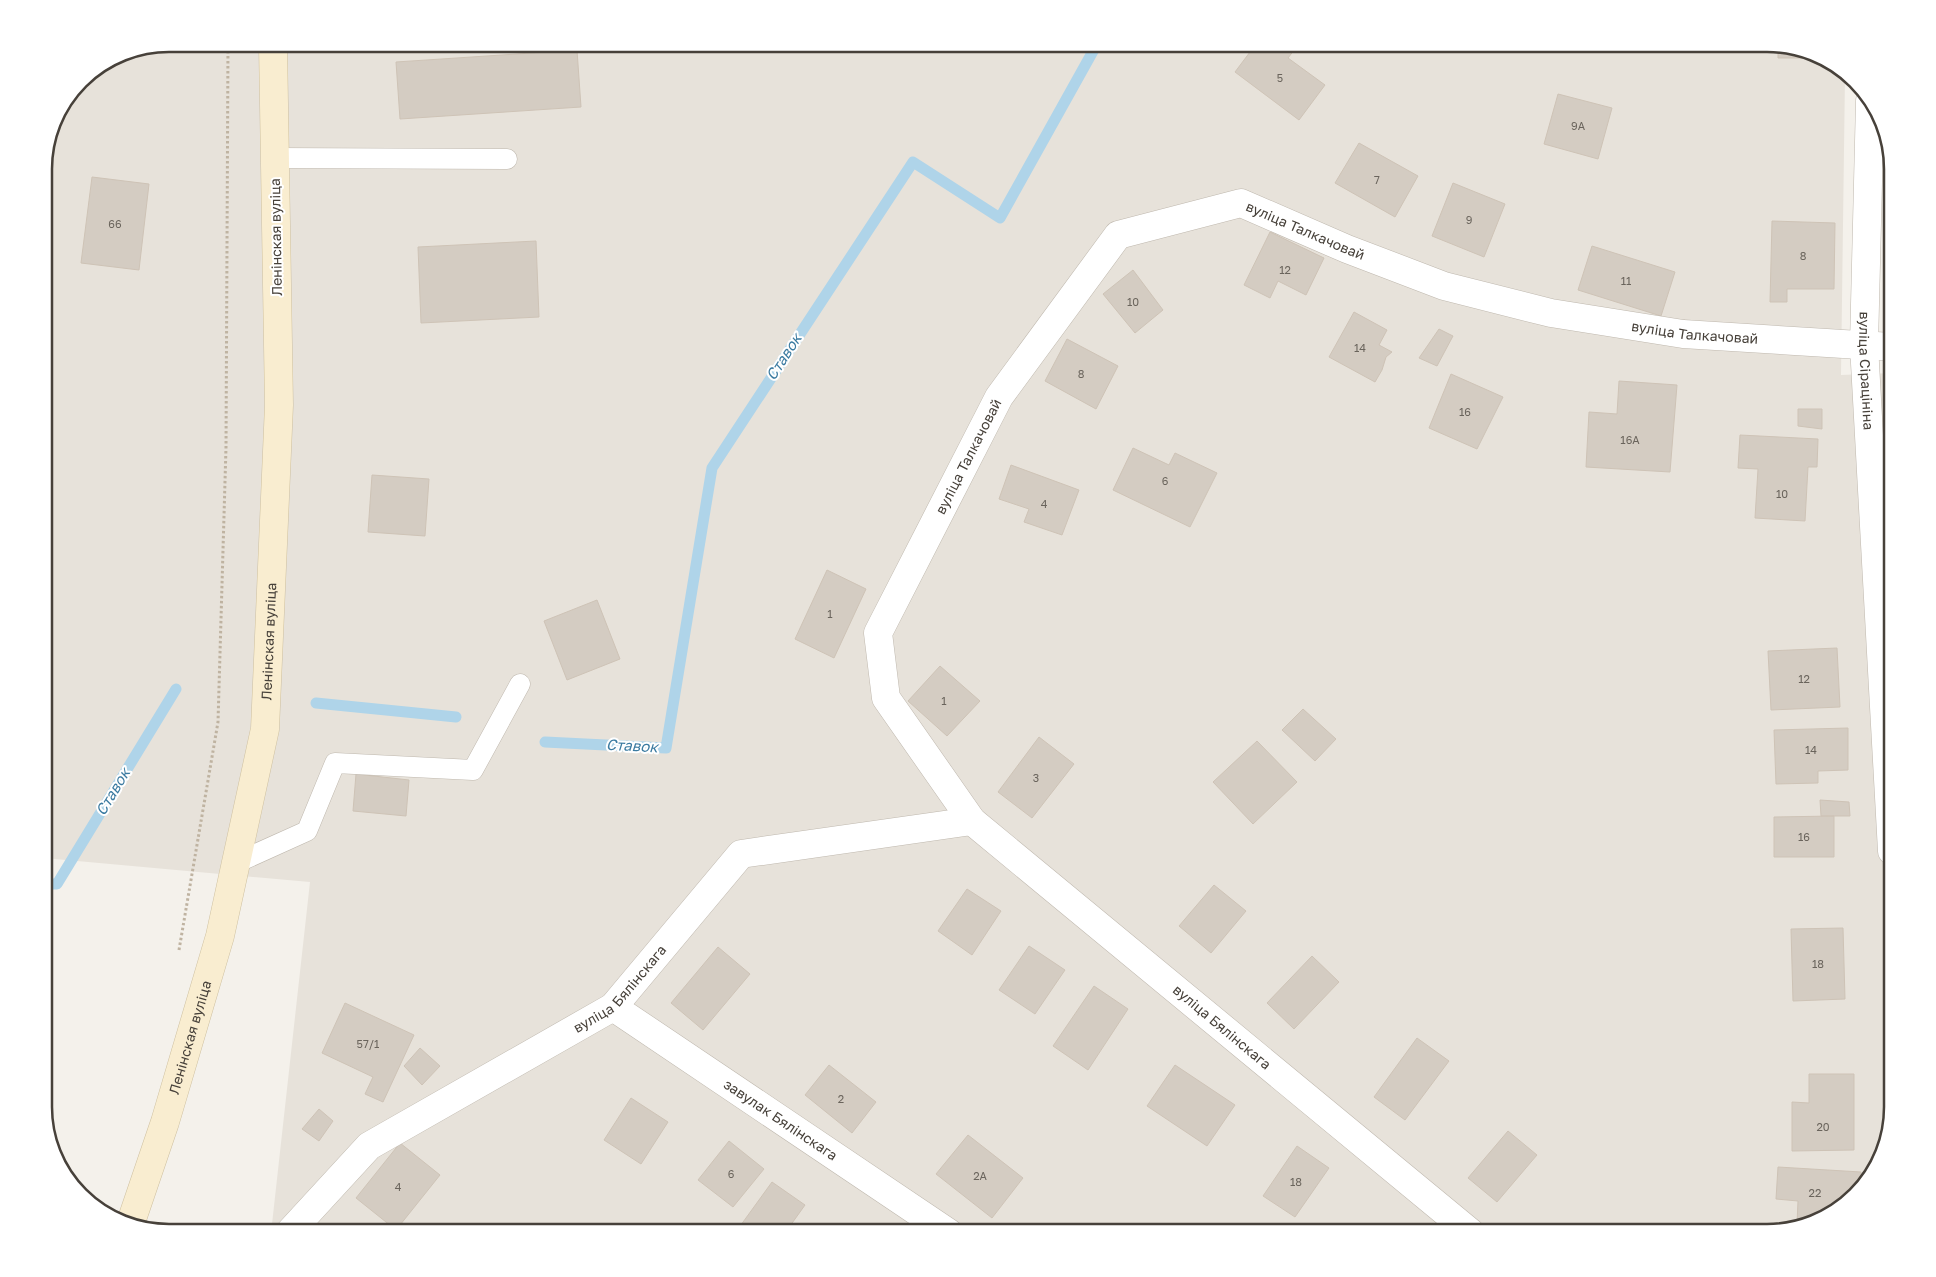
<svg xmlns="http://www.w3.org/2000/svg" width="1936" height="1277" viewBox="0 0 1936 1277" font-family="'Golos Text',sans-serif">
<rect width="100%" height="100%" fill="#f4f1eb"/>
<!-- residential -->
<path fill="#e7e2da" d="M170 44H1766L1836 65 1845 75 1841 375 1892 373V1108L1871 1177 1829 1217 1767 1233H271L310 882 44 858V162L53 121 81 80 122 53Z"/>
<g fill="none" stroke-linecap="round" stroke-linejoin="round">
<!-- stream -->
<path stroke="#afd4e9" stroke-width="11" d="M316 703 456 717
M545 742 666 748 712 468 913 162 1000 218 1097 44
M44 884H57L176 689"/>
</g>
<!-- building -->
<path fill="#d4ccc2" stroke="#cec3b6" d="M1256 44H1297L1298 45 1288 58 1325 85 1299 120 1235 72Z
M1778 47 1812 58H1778Z
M577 50 581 107 400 119 396 62Z
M1558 94 1612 108 1598 159 1544 144Z
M1359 143 1418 176 1395 217 1335 183Z
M92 177 149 184 139 270 81 263Z
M1453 183 1505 204 1484 257 1432 236Z
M1772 221 1835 223 1834 289H1787V302H1770Z
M1270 232 1324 258 1306 295 1278 281 1270 298 1244 285Z
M536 241 539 317 421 323 418 247Z
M1592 246 1675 272 1661 316 1578 290Z
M1133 270 1163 310 1135 333 1103 294Z
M1354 312 1387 330 1379 345 1392 352 1386 357 1382 370 1375 382 1329 357Z
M1439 329 1453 336 1437 366 1419 358Z
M1067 339 1118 366 1096 409 1045 381Z
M1451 374 1503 397 1477 449 1429 428Z
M1619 381 1677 385 1670 472 1586 467 1589 412 1617 414Z
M1798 409H1822V429L1798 426Z
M1740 435 1818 439 1817 467H1808L1805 521 1755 518 1758 469 1738 468Z
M1133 448 1169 465 1175 453 1217 473 1190 527 1113 490Z
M1011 465 1079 490 1062 535 1024 522 1029 509 999 499Z
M372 475 429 479 425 536 368 532Z
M827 570 866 589 834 658 795 639Z
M597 600 620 659 567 680 544 621Z
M1837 648 1840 707 1771 710 1768 651Z
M940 666 980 701 947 736 908 701Z
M1303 709 1336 739 1315 761 1282 730Z
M1848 728V770L1818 771V783L1776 784 1774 730Z
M1039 737 1074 764 1032 818 998 792Z
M1257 741 1297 782 1253 824 1213 782Z
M356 774 409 780 406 816 353 811Z
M1820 800 1849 802 1850 816H1821Z
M1834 816V857H1774V817Z
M1214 885 1246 911 1211 953 1179 926Z
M967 889 1001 911 972 955 938 931Z
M1843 928 1845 999 1793 1001 1791 929Z
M1029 946 1065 970 1035 1014 999 990Z
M718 947 750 974 703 1030 671 1003Z
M1312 956 1339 982 1294 1029 1267 1003Z
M1094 986 1128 1009 1088 1070 1053 1046Z
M345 1003 414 1035 383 1102 365 1094 373 1077 322 1053Z
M1417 1038 1449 1061 1405 1120 1374 1097Z
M420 1048 440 1066 422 1085 404 1066Z
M829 1065 876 1102 852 1133 805 1095Z
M1175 1065 1235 1105 1207 1146 1147 1106Z
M1809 1074H1854V1150L1792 1151V1102L1809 1103Z
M631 1098 668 1122 641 1164 604 1140Z
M319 1109 333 1121 319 1141 302 1129Z
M1508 1131 1537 1155 1497 1202 1468 1178Z
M968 1135 1023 1178 992 1218 936 1174Z
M729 1141 764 1169 733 1207 698 1180Z
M400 1143 440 1175 396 1230 356 1198Z
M1297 1146 1329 1168 1295 1217 1263 1196Z
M1778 1167 1861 1172 1860 1187 1829 1217 1797 1224 1798 1201 1776 1199Z
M772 1182 805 1205 785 1233H743L738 1229Z"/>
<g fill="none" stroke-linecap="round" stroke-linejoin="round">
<defs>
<path id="service" d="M274 158 507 159
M236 863 307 831 335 763 473 770 520 684"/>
<g id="minor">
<path id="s1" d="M1870 101 1864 345 1892 851"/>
<path id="s2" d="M613 1007 949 1233"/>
<path id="s3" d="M289 1233 369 1146 613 1007 741 854 972 821"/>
<path id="s4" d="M1471 1233 972 821 886 698 878 633 999 397 1118 235 1241 203 1347 249 1444 286 1551 313 1683 334 1892 347"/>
</g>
<g id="secondary">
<path id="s5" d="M131 1222 165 1122 220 936 265 729 279 405 273 44"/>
</g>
</defs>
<!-- service casing -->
<use href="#service" stroke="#bfb8ae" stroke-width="21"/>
<!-- minor casing -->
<use href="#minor" stroke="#bfb8ae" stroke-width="29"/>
<!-- secondary casing -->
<use href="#secondary" stroke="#cec0a0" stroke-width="29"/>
<!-- path -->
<path stroke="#bfb3a1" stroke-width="3" stroke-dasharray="2.5 2.5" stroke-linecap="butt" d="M179 950 218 722 226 447 228 44"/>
<!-- service -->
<use href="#service" stroke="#fff" stroke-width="20"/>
<!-- minor -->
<use href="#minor" stroke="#fff" stroke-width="28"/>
<!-- secondary -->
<use href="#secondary" stroke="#f9edd0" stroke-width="28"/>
</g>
<g text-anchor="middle" stroke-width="4" stroke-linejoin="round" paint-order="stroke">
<!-- number labels -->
<g font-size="11" fill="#6a645c">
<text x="1280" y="82">5</text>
<text x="1578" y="130">9А</text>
<text x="1377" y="184">7</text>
<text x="1469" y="224">9</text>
<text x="115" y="228">66</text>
<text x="1803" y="260">8</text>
<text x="1285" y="274">12</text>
<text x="1626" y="285">11</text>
<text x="1133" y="306">10</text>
<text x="1360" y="352">14</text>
<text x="1081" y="378">8</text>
<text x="1465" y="416">16</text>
<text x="1630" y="444">16А</text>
<text x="1165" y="485">6</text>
<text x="1782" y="498">10</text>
<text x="1044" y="508">4</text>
<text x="830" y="618">1</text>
<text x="1804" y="683">12</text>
<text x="944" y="705">1</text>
<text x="1811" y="754">14</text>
<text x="1036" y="782">3</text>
<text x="1804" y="841">16</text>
<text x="1818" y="968">18</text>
<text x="368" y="1048">57/1</text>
<text x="841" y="1103">2</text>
<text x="1823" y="1131">20</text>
<text x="731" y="1178">6</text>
<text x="980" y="1180">2А</text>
<text x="1296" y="1186">18</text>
<text x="398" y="1191">4</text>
<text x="1815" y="1197">22</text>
</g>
<!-- street labels -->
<g font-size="14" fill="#47413a" stroke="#fff">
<text dy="5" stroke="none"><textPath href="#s4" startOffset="1526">вуліца Талкачовай</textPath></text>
<text transform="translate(276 237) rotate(-91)" y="5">Ленінская вуліца</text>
<text dy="5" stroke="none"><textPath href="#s4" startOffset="1931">вуліца Талкачовай</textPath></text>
<text dy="5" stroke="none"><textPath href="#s1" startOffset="270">вуліца Сірацініна</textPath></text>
<text dy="5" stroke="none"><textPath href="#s4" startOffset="1061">вуліца Талкачовай</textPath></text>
<text dy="5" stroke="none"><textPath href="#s5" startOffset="599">Ленінская вуліца</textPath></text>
<text dy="5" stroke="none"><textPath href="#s3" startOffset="416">вуліца Бялінскага</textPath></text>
<text transform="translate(1222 1027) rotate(40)" y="5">вуліца Бялінскага</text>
<text dy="5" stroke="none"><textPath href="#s5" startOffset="194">Ленінская вуліца</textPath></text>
<text dy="5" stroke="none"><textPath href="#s2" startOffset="202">завулак Бялінскага</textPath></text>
</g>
<!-- water labels -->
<g font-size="15" font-style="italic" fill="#3b7ba1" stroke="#fff">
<text transform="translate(784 357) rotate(-57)" y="5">Ставок</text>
<text transform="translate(632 746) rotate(3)" y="5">Ставок</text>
<text transform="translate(113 792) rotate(-59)" y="5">Ставок</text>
</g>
</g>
<!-- crop -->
<path d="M0 0H1936V1277H0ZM169 52H1767A117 117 0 0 1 1884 169V1107A117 117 0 0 1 1767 1224H169A117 117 0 0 1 52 1107V169A117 117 0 0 1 169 52Z" fill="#fff" fill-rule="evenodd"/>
<path fill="none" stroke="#47413a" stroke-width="2.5" d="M169 52H1767A117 117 0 0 1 1884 169V1107A117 117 0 0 1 1767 1224H169A117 117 0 0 1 52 1107V169A117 117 0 0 1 169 52Z"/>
</svg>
